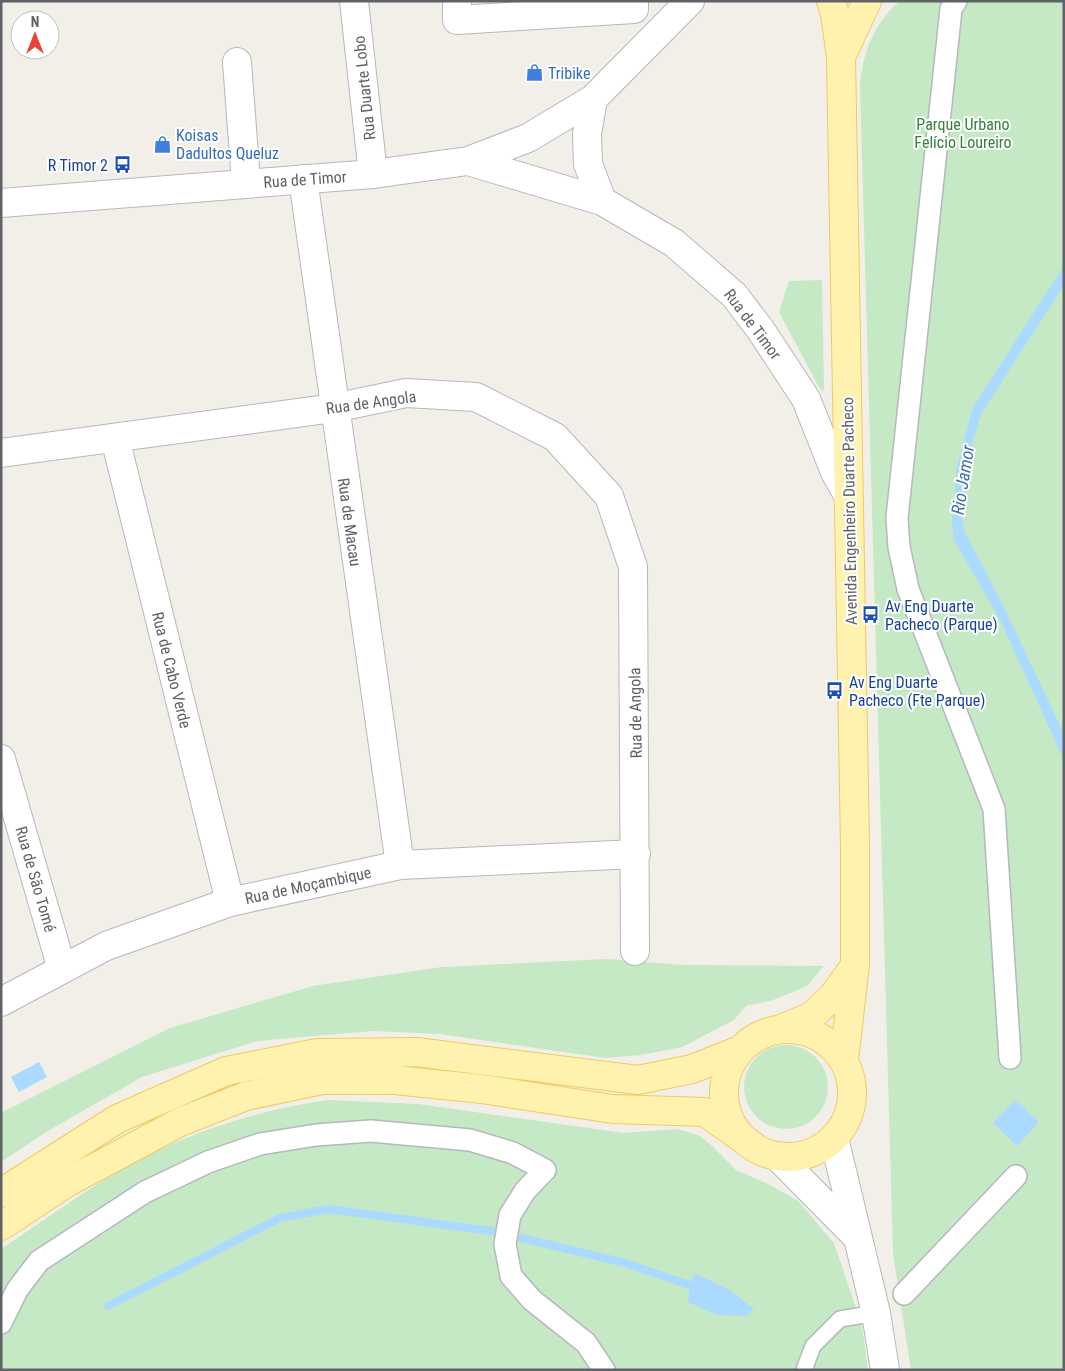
<svg xmlns="http://www.w3.org/2000/svg" width="1065" height="1371" viewBox="0 0 1065 1371" font-family="'Roboto Condensed',sans-serif">
<rect width="100%" height="100%" fill="#f1efe8"/>
<!-- green -->
<path fill="#c5e8c5" d="M900 1H1064V1370H911L893 1254 860 85C863 52 874 23 900 1Z
M822 280 824 391 820 389 779 312 789 281Z
M608 959 684 965 824 966 807 986 773 1000 746 1006 734 1020 682 1047 641 1055 605 1058 440 1034 373 1031 257 1041 142 1077 46 1132 1 1162V1113L170 1028 313 986 442 967Z
M744 1087a42 42 0 1 1 84 0a42 42 0 1 1-84 0Z
M327 1100 418 1104 624 1133 677 1129 698 1135 711 1145 736 1170 770 1185 798 1201 834 1243 862 1326 868 1370H1V1249C39 1224 77 1196 116 1173 180 1134 254 1111 327 1100Z"/>
<!-- water -->
<path fill="#aadaff" d="M1064 266V285L981 414 966 464 962 520 965 533 1001 601 1064 734V760L1000 620 954 540 952 524 957 467 973 407Z
M39 1062 47 1077 19 1092 11 1077Z
M1015 1100 1039 1122 1017 1146 993 1123Z
M694 1273 728 1289 754 1309 747 1316 717 1315 688 1302 690 1287 702 1293 703 1290 691 1284Z"/>
<g fill="none" stroke-linecap="round" stroke-linejoin="round">
<!-- stream -->
<path stroke="#aadaff" stroke-width="8" d="M517 1237 625 1263 704 1290
M108 1306 280 1218 328 1209 491 1231"/>
<defs>
<path id="service" d="M804 1370 813 1346 840 1319 876 1313"/>
<path id="pedestrian" d="M956 1 951 9 897 518 899 547 908 589 994 809 1010 1058
M904 1294 1016 1176
M1 1323 17 1290 39 1261 145 1192 208 1162 260 1144 316 1135 371 1131 470 1140 513 1153 545 1170 525 1191 510 1215 505 1244 511 1276 532 1300 586 1343 604 1370"/>
<path id="minor" d="M354 1 373 174
M457 1V20L634 9V1
M237 62 246 182
M303 179 400 865
M115 438 230 902
M1 453 334 408 406 393 476 397 555 437 609 496 633 567 635 951
M1 759 62 969
M1 1002 106 946 230 902 400 865 636 854"/>
<path id="tertiary" d="M593 99 587 134 588 164 602 201
M468 161 528 138 593 99 690 1
M1 203 373 174 468 161 602 201 674 243 734 295 760 329 806 399 835 472 848 495
M834 1138 876 1313 885 1370
M777 1156 857 1237"/>
<path id="primary" d="M831 1 835 14 841 57 855 846V965L844 1060
M841 57 867 1
M781 1029 812 1016 833 996 854 967
M724 1093a64 64 0 1 1 128 0a64 64 0 1 1-128 0Z
M1 1193 117 1119 226 1071 317 1053 416 1052 638 1080 692 1069 740 1050
M1 1226 68 1182 180 1122 246 1096 322 1080H395L482 1089 613 1109 705 1112 753 1146"/>
</defs>
<!-- service casing -->
<use href="#service" stroke="#b5b8bc" stroke-width="18"/>
<!-- pedestrian casing -->
<use href="#pedestrian" stroke="#b5b8bc" stroke-width="24"/>
<!-- minor casing -->
<use href="#minor" stroke="#b5b8bc" stroke-width="30"/>
<!-- tertiary casing -->
<use href="#tertiary" stroke="#b5b8bc" stroke-width="30"/>
<!-- primary casing -->
<use href="#primary" stroke="#f2c960" stroke-width="30"/>
<!-- service -->
<use href="#service" stroke="#fff" stroke-width="15"/>
<!-- pedestrian -->
<use href="#pedestrian" stroke="#fff" stroke-width="21"/>
<!-- minor -->
<use href="#minor" stroke="#fff" stroke-width="28"/>
<!-- tertiary -->
<use href="#tertiary" stroke="#fff" stroke-width="28"/>
<!-- primary -->
<use href="#primary" stroke="#fff2af" stroke-width="28"/>
</g>
<!-- icons -->
<defs>
<symbol id="shop-bare" viewBox="-9 -9 18 18"><path d="M-5-2.5h2.3a2.7 3.5 0 0 1 5.4 0H5L5.5 6h-11ZM-1.5-2.5h3a1.5 2.3 0 0 0-3 0Z" fill="#3f7fe0" stroke="#fff" stroke-width="2.5" paint-order="stroke"/></symbol>
<symbol id="bus-bare" viewBox="-9 -9 18 18"><path d="M-5-6H5V4H4V6H2V4H-2V6H-4V4H-5ZM-3.5-4V0h7V-4ZM-3.5 1.2v1.5H-2V1.2ZM2 1.2v1.5H3.5V1.2Z" fill="#1a4fb4" stroke="#fff" stroke-width="2.5" paint-order="stroke"/></symbol>
</defs>
<g fill-rule="evenodd">
<use href="#shop-bare" x="522" y="60" width="25" height="25"/>
<use href="#shop-bare" x="150" y="132" width="25" height="25"/>
<use href="#bus-bare" x="110" y="152" width="25" height="25"/>
<use href="#bus-bare" x="858" y="602" width="25" height="25"/>
<use href="#bus-bare" x="822" y="678" width="25" height="25"/>
</g>
<g text-anchor="middle" stroke-width="4" stroke-linejoin="round" paint-order="stroke">
<!-- shop labels -->
<g font-size="16" fill="#366cbe" stroke="#fff" text-anchor="start">
<text x="548" y="79">Tribike</text>
<text x="176" y="141">Koisas<tspan x="176" dy="18">Dadultos Queluz</tspan></text>
</g>
<!-- street labels -->
<g font-size="16" fill="#5f6368" stroke="#fff">
<text transform="translate(364 88) rotate(-96)" y="6">Rua Duarte Lobo</text>
<text transform="translate(305 179) rotate(-4)" y="6">Rua de Timor</text>
<text transform="translate(753 324) rotate(53)" y="6">Rua de Timor</text>
<text transform="translate(371 402) rotate(-8)" y="6">Rua de Angola</text>
<text transform="translate(849 511) rotate(-91)" y="6">Avenida Engenheiro Duarte Pacheco</text>
<text transform="translate(350 522) rotate(82)" y="6">Rua de Macau</text>
<text transform="translate(172 670) rotate(76)" y="6">Rua de Cabo Verde</text>
<text transform="translate(635 713) rotate(-91)" y="6">Rua de Angola</text>
<text transform="translate(36 879) rotate(74)" y="6">Rua de São Tomé</text>
<text transform="translate(308 885) rotate(-12)" y="6">Rua de Moçambique</text>
</g>
<!-- park labels -->
<g font-size="16" fill="#348238" stroke="#fff">
<text x="963" y="130">Parque Urbano<tspan x="963" dy="18">Felício Loureiro</tspan></text>
</g>
<!-- transit labels -->
<g font-size="16" fill="#164399" stroke="#fff" text-anchor="start">
<text x="108" y="171" text-anchor="end">R Timor 2</text>
<text x="885" y="612">Av Eng Duarte<tspan x="885" dy="18">Pacheco (Parque)</tspan></text>
<text x="849" y="688">Av Eng Duarte<tspan x="849" dy="18">Pacheco (Fte Parque)</tspan></text>
</g>
<!-- water labels -->
<g font-size="18" font-style="italic" fill="#4174aa" stroke="#fff">
<text transform="translate(963 480) rotate(-81)" y="6">Rio Jamor</text>
</g>
</g>
<!-- border -->
<rect width="1065" height="1371" fill="none" stroke="#5f6368" stroke-width="5"/>
<!-- north arrow -->
<g transform="translate(35 35)"><circle r="24" fill="#ffffff" stroke="#bfc1c3"/>
<path d="M0-4L9 19L0 12L-9 19Z" fill="#ea4335"/>
<text y="-8" font-size="14" font-weight="bold" text-anchor="middle" fill="#5f6368">N</text>
</g>
</svg>
